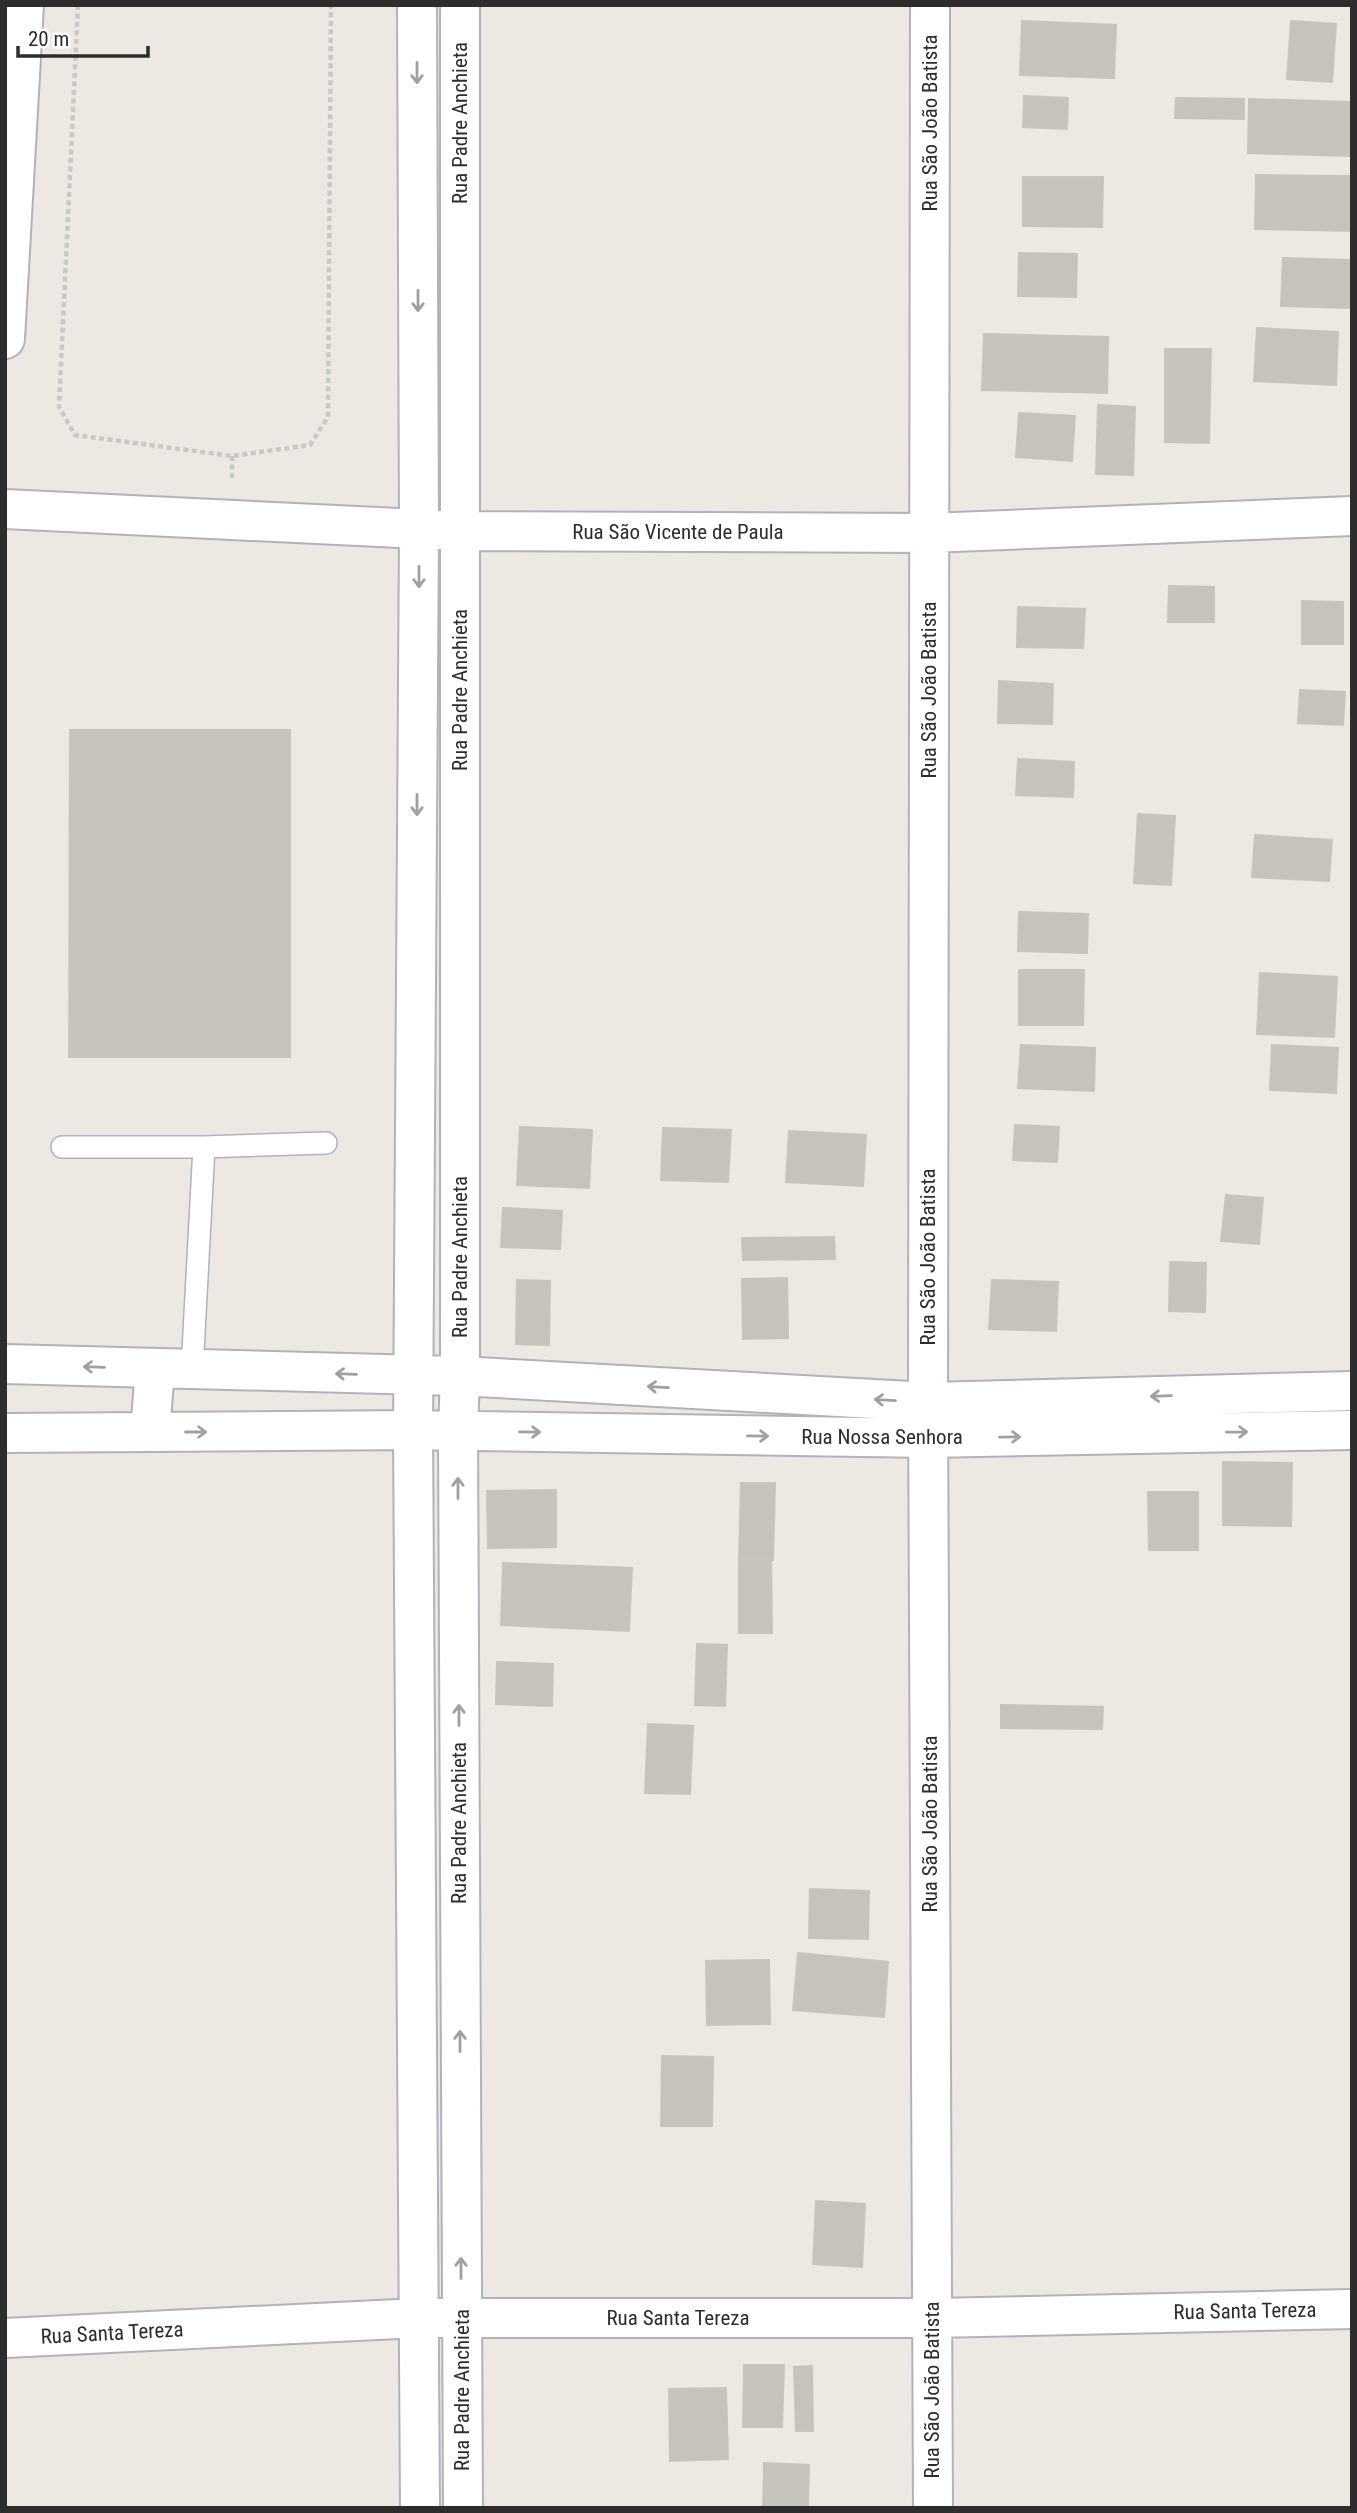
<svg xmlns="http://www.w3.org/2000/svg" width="1357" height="2513" viewBox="0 0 1357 2513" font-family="'Roboto Condensed',sans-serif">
<rect width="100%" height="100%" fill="#ede8e1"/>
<!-- building -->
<path fill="#c6c2bc" stroke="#c9c4ba" stroke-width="2" d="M1022 21 1116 25 1114 78 1020 75Z
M1291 21 1336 24 1332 82 1287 79Z
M1024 96 1068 98 1067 129 1023 127Z
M1176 98 1244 99V119L1175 118Z
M1249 99 1351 102 1350 156 1248 153Z
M1256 175 1352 176V231L1255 229Z
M1023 177H1103L1102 227 1023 226Z
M1019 253 1077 254 1076 297 1018 296Z
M1283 258 1352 260V308L1281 306Z
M1257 328 1338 332 1336 385 1254 381Z
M984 334 1108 337 1107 393 982 390Z
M1165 349H1211L1209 443 1165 442Z
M1098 405 1135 407 1133 475 1096 474Z
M1019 413 1075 416 1072 461 1016 457Z
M1169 586 1214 587V622H1168Z
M1302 601 1343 602V644H1302Z
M1018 607 1085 609 1083 648 1017 647Z
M999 681 1053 684 1052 724 998 723Z
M1300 690 1345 692 1343 725 1298 723Z
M70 730H290V1057H69Z
M1018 759 1074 762 1073 797 1016 795Z
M1138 814 1175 816 1171 885 1134 883Z
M1255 835 1332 840 1329 881 1252 877Z
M1019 912 1088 914 1087 953 1018 951Z
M1019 970H1084L1083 1025H1019Z
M1260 973 1337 977 1334 1037 1257 1034Z
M1021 1045 1095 1048 1094 1091 1018 1088Z
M1272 1045 1338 1048 1336 1093 1270 1090Z
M1015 1125 1059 1127 1057 1162 1013 1160Z
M520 1127 592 1130 589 1188 517 1185Z
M663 1128 731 1130 728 1182 661 1180Z
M789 1131 866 1135 863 1186 786 1182Z
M1226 1195 1263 1198 1259 1244 1221 1241Z
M503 1208 562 1211 560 1249 501 1247Z
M834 1237 835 1259 743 1260 742 1238Z
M1170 1262 1206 1263 1205 1312 1169 1311Z
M787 1278 788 1338 743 1339 742 1279Z
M517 1280 550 1281 549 1345 516 1344Z
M992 1280 1058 1282 1056 1331 989 1329Z
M1223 1462 1292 1463 1291 1526 1223 1525Z
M741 1483H775L773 1560 739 1559Z
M556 1490V1547L488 1548 487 1491Z
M1148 1492H1198V1550H1149Z
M739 1559H771L772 1633H739Z
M503 1563 632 1568 629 1631 501 1625Z
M697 1644 727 1645 725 1706 695 1705Z
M497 1662 553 1664 552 1706 496 1704Z
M1001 1705 1103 1707 1102 1729 1001 1728Z
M648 1724 693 1726 690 1794 645 1793Z
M810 1889 869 1891 868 1939 809 1938Z
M798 1953 888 1962 884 2017 793 2010Z
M769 1960 770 2024 707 2025 706 1961Z
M662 2056 713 2057 712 2126H661Z
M816 2201 865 2204 862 2267 813 2264Z
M744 2365H784L782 2427H743Z
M812 2366 813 2431H796L794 2367Z
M726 2388 728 2459 670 2461 669 2389Z
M764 2463 809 2465 808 2508H763Z"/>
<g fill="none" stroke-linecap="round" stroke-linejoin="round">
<defs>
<path id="lane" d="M62 1147H204L192 1370
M204 1147 326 1143"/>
<path id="street" d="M417 5 419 531 413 1430 420 2508
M460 5V1376L458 1431 463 2508
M930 5 928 1402 933 2508
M5 339 24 5
M5 509 461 531 929 533 1352 516
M5 1364 460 1376 928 1402 1352 1391
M150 1432 155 1369
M5 1433 413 1430 929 1438 1352 1430
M5 2338 419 2318H932L1352 2309"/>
</defs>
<!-- lane casing -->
<use href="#lane" stroke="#b1b2bc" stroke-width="24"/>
<!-- street casing -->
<use href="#street" stroke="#b1b2bc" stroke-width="42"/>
<!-- path -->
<path stroke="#c8c8c8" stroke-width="4.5" stroke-dasharray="5 3.5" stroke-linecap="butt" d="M78 5 59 407 75 435 232 456 310 445 328 417 331 5
M232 456V479"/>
<!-- lane -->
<use href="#lane" stroke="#fff" stroke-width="21"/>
<!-- street -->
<use href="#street" stroke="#fff" stroke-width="38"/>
</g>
<!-- one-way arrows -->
<defs><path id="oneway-shaft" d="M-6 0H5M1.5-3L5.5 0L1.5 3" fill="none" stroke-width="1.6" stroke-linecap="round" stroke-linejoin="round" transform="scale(1.75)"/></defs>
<g stroke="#a0a0a0">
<use href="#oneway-shaft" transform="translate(417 73) rotate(90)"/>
<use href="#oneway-shaft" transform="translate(418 301) rotate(90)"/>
<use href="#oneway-shaft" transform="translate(419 577) rotate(90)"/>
<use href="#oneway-shaft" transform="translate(417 805) rotate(90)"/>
<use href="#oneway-shaft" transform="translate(94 1367) rotate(-178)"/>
<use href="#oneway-shaft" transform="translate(346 1374) rotate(-178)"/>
<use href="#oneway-shaft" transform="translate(658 1387) rotate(-177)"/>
<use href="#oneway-shaft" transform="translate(1161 1396) rotate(178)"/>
<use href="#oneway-shaft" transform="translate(885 1400) rotate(-177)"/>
<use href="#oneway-shaft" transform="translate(196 1432)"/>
<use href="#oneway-shaft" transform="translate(530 1432) rotate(1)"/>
<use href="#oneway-shaft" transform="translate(1237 1432) rotate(-1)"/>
<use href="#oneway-shaft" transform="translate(758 1436) rotate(1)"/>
<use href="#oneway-shaft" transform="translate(1010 1437) rotate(-1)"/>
<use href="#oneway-shaft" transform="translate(458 1488) rotate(-90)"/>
<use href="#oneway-shaft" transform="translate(459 1715) rotate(-90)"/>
<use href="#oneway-shaft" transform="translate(460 2041) rotate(-90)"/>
<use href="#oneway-shaft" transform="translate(461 2268) rotate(-90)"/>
</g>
<g text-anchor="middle" stroke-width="5" stroke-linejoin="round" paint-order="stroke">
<!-- street labels -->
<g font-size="21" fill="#2d2d2d" stroke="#fff">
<text transform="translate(460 123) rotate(-90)" y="7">Rua Padre Anchieta</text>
<text transform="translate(930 123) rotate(-90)" y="7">Rua São João Batista</text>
<text x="678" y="539">Rua São Vicente de Paula</text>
<text transform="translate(460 690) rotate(-90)" y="7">Rua Padre Anchieta</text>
<text transform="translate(929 690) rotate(-90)" y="7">Rua São João Batista</text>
<text transform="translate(460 1257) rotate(-90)" y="7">Rua Padre Anchieta</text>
<text transform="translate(928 1257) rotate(-90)" y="7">Rua São João Batista</text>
<text x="882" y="1444">Rua Nossa Senhora</text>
<text transform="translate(459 1823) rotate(-90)" y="7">Rua Padre Anchieta</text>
<text transform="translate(930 1824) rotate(-90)" y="7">Rua São João Batista</text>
<text transform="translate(1245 2311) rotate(-1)" y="7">Rua Santa Tereza</text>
<text x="678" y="2325">Rua Santa Tereza</text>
<text transform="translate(112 2333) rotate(-3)" y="7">Rua Santa Tereza</text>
<text transform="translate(462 2390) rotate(-90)" y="7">Rua Padre Anchieta</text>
<text transform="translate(932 2390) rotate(-90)" y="7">Rua São João Batista</text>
</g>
</g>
<!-- border -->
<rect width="1357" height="2513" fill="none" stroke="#2d2d2d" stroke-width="14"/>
<!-- scale -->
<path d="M18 46v10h130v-10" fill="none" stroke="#2d2d2d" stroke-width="3.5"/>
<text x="28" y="46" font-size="21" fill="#2d2d2d" stroke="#ffffff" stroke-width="5" paint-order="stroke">20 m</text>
</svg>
